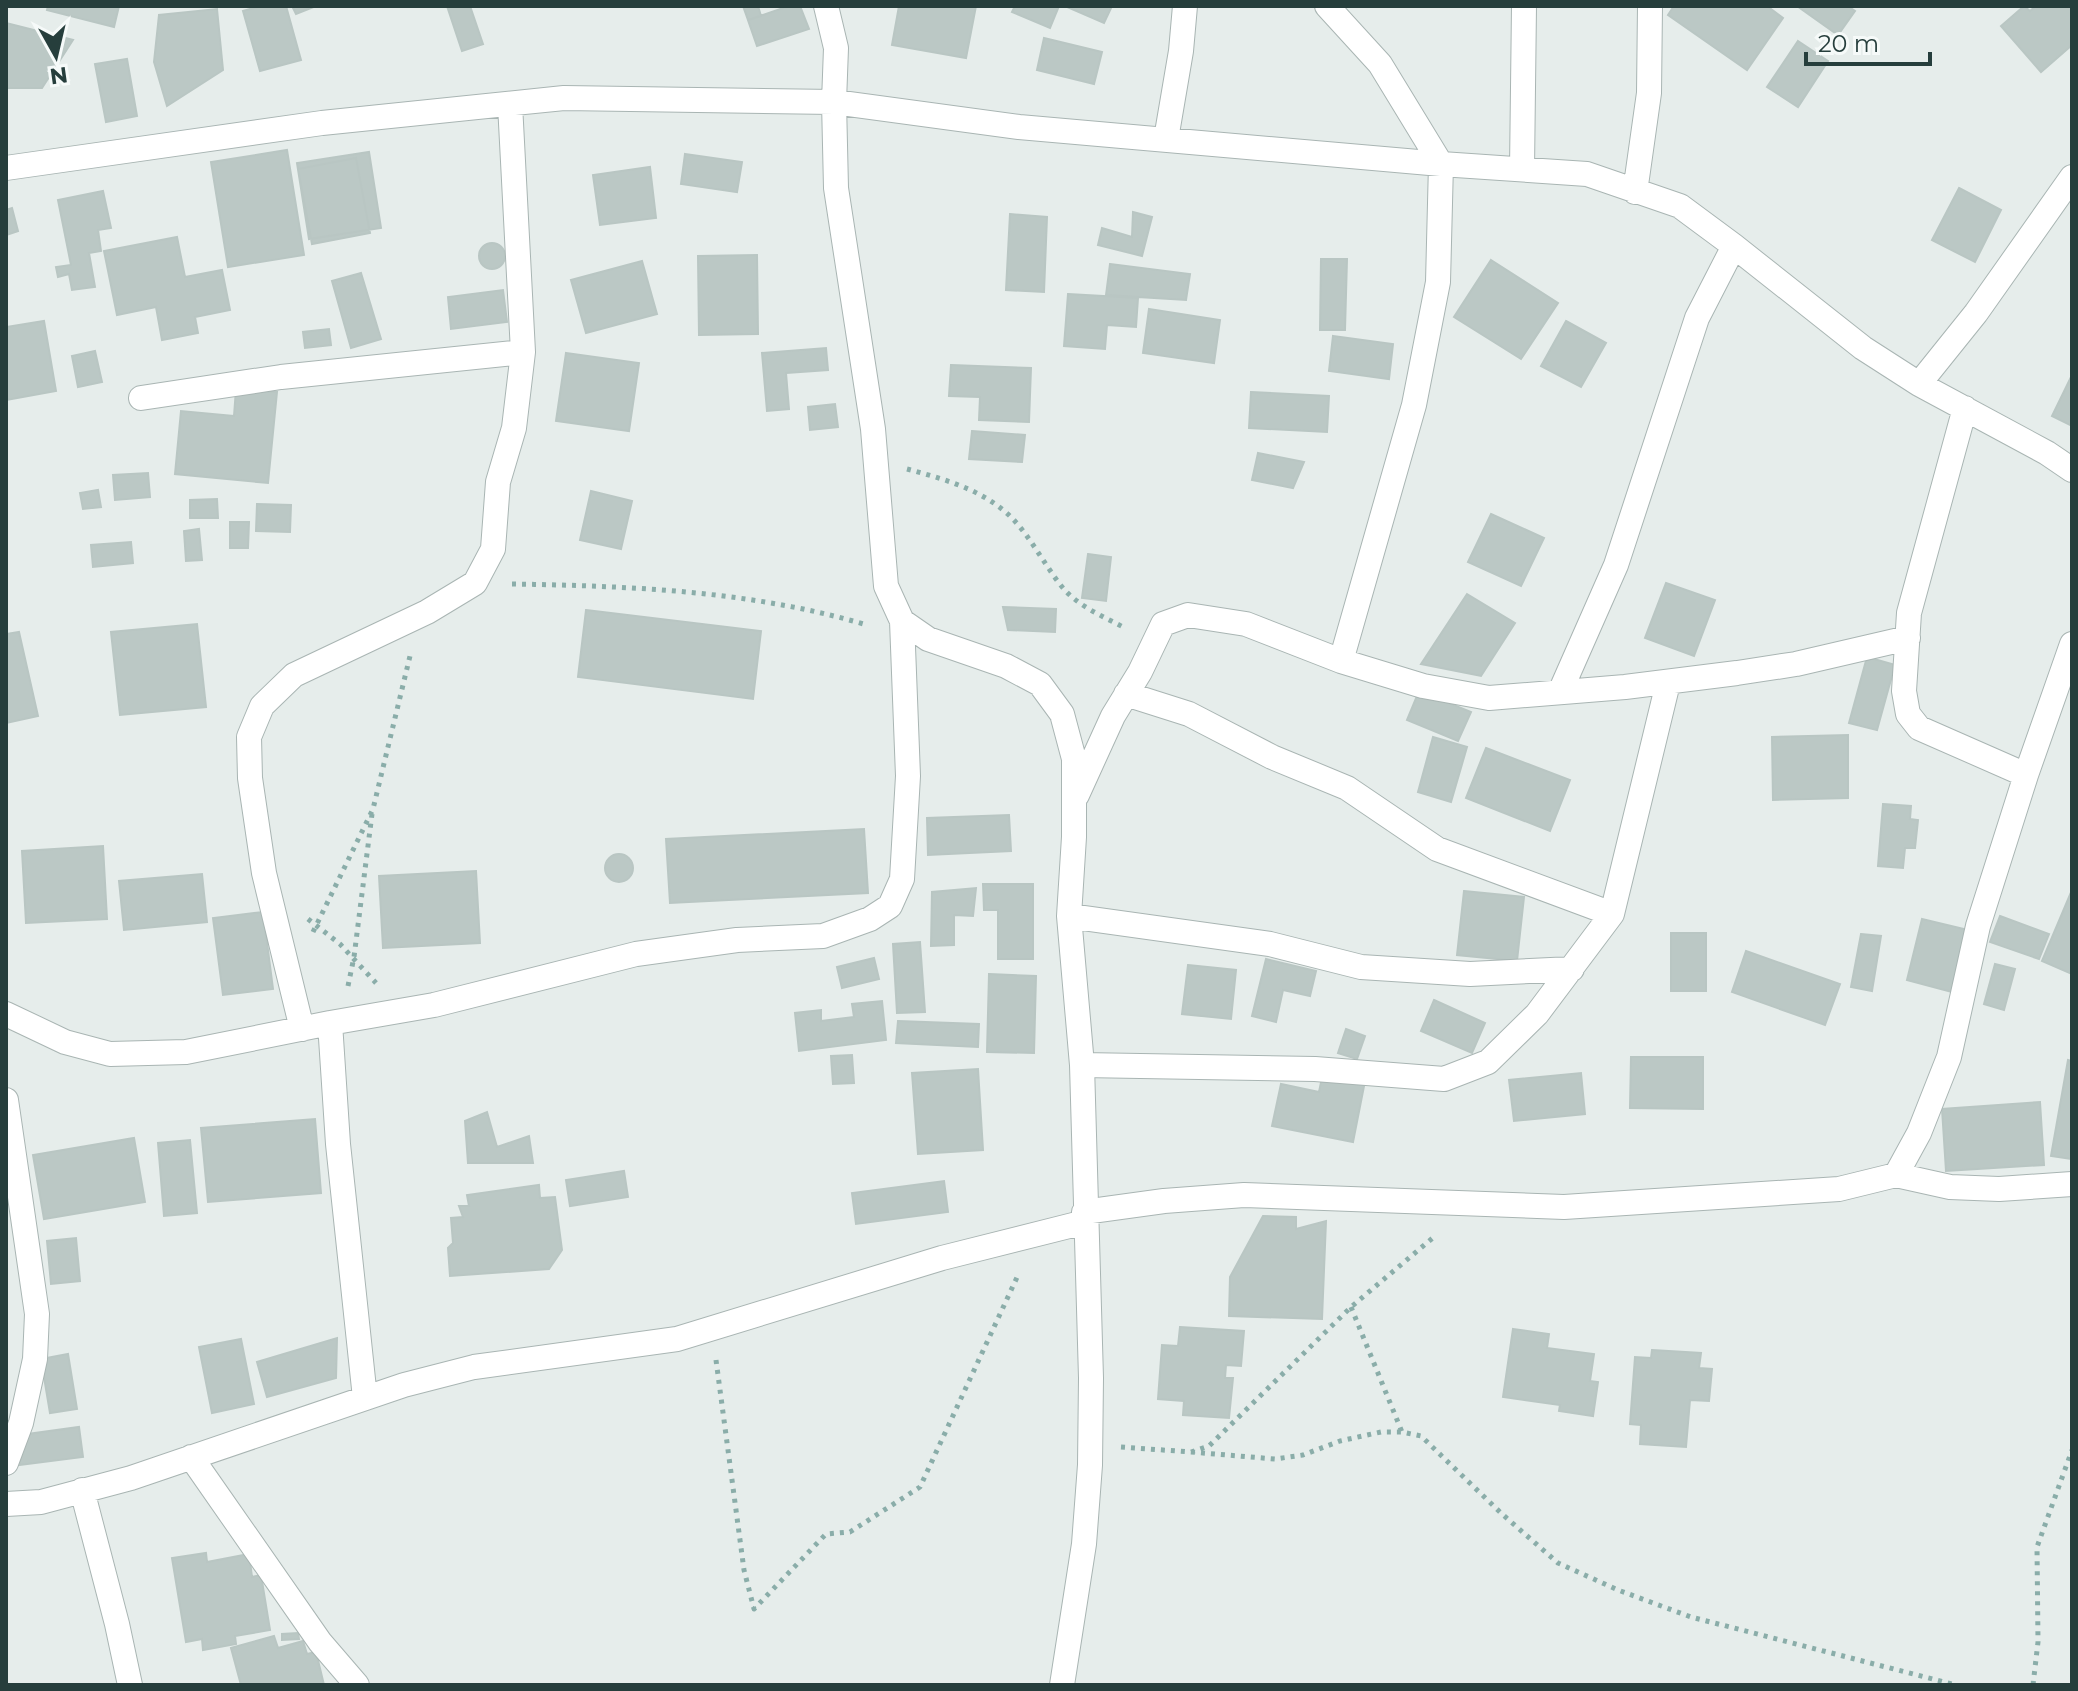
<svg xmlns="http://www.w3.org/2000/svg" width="2078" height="1691" viewBox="0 0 2078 1691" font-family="Montserrat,sans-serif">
<rect width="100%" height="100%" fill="#e6edeb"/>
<!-- building -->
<path fill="#bbc8c5" stroke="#b9c6c3" stroke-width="2" d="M48 6H119L114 27 47 10Z
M261 6H286L301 60 260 71 243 11Z
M292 6H316L296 14Z
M447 6H470L483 44 462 51Z
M743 6H758L761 16 748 20Z
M789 6H800L809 29 757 46 748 20Z
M899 6H976L966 58 892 45Z
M1015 6H1059L1050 28 1012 12Z
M1065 6H1112L1104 23Z
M1674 6H1767L1783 18 1747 70 1668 15Z
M1797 6H1848L1855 11 1838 35Z
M2024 6 2030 11 2036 6H2072V45L2041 72 2001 26Z
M217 9 223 70 167 106 154 62 159 15Z
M6 23 73 40 42 88H6Z
M1044 38 1102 52 1094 84 1037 70Z
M1798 41 1828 61 1798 107 1767 87Z
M127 59 137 116 106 122 95 64Z
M287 150 304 255 228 267 211 162Z
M369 152 381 228 309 239 297 163Z
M685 154 742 162 737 192 681 184Z
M356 158 370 233 312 244 298 169Z
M650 167 656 218 600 225 593 175Z
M1959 188 2001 210 1975 262 1932 240Z
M103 191 111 228 98 230 101 251 89 253 95 287 72 290 69 274 58 277 56 267 71 265 58 200Z
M12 208 18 231 6 235V210Z
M1133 212 1152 217 1142 256 1098 245 1102 228 1132 237Z
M1010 214 1047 217 1044 292 1006 290Z
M177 237 185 277 222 270 230 310 195 317 198 333 162 340 156 307 117 315 104 251Z
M479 256a13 13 0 1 1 26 0a13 13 0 1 1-26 0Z
M757 255 758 334 699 335 698 256Z
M1321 259H1347L1345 330H1320Z
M1491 260 1558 303 1521 359 1454 317Z
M642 261 657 314 586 333 571 280Z
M1110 264 1190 274 1186 300 1106 295Z
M361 273 381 339 351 348 332 281Z
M503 290 507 322 451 329 448 297Z
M1068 294 1138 298 1136 327 1107 325 1105 349 1064 346Z
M1149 309 1220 320 1214 363 1143 353Z
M44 321 56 391 6 400V327Z
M1566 321 1606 343 1581 387 1541 366Z
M329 329 331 345 305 348 303 332Z
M1333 336 1393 344 1389 379 1329 371Z
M826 348 828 370 786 373 789 409 767 411 762 353Z
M95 351 102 382 78 387 72 356Z
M566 353 639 363 629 431 556 421Z
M951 365 1031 368 1029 422 979 420 980 397 949 396Z
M2072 375V426L2052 416Z
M236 389 277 392 268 483 175 474 181 411 234 416Z
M1251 392 1329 396 1327 432 1249 428Z
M835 404 838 427 810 430 808 407Z
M972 431 1025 435 1022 462 969 459Z
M1258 453 1304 462 1293 488 1252 480Z
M148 473 150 497 115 500 113 475Z
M98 490 101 507 83 509 80 493Z
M591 491 632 501 621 549 580 540Z
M217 499 218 518H190V500Z
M257 504 291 505 290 532 256 531Z
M1491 514 1544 538 1521 586 1468 562Z
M230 522H249L248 548H230Z
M199 529 202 560 186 561 184 531Z
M131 542 133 563 93 567 91 545Z
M1088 554 1111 557 1106 601 1082 598Z
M1666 583 1715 600 1694 656 1645 638Z
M1467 594 1515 623 1481 676 1421 664Z
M1003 607 1056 609 1055 632 1008 630Z
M586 610 761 631 753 699 578 677Z
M197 624 206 707 120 715 111 632Z
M19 632 38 716 6 723V634Z
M1867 657 1895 665 1877 730 1849 723Z
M1419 691 1471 712 1458 741 1407 720Z
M1848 735V798L1773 800 1772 737Z
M1433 737 1467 747 1451 802 1418 792Z
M1486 748 1570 780 1550 831 1466 798Z
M1883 804 1911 806 1910 819 1918 820 1915 848H1905L1903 868 1878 866Z
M1009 815 1011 851 928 855 927 818Z
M864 829 868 893 670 903 666 839Z
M103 846 107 919 26 923 22 851Z
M605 868a14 14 0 1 1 28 0a14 14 0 1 1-28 0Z
M476 871 480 943 383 948 379 876Z
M202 874 207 922 124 930 119 881Z
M983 884H1033V959H998V910H984Z
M976 888 973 916 954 915V945L931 946 932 892Z
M2072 890V974L2042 961Z
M1464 891 1524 897 1517 961 1457 955Z
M263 912 273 989 223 995 213 918Z
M2000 916 2049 934 2039 959 1990 942Z
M1922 919 1968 930 1952 992 1907 980Z
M1671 933H1706V991H1671Z
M1861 934 1881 936 1872 991 1851 987Z
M920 942 925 1012 897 1013 893 944Z
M1746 951 1840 984 1825 1025 1732 992Z
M874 958 879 979 842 988 837 967Z
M1266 959 1316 971 1310 996 1283 990 1276 1022 1252 1016Z
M1995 964 2015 969 2004 1010 1984 1004Z
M1188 965 1236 970 1231 1019 1182 1014Z
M989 974 1036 976 1034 1053 987 1052Z
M1434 1000 1485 1023 1472 1053 1421 1031Z
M882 1001 886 1040 799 1051 795 1013 821 1010V1021L854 1017 852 1004Z
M898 1021 979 1024 978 1047 896 1043Z
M1346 1029 1365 1036 1357 1059 1338 1053Z
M852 1055 854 1083 833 1084 831 1056Z
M1631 1057H1703V1109L1630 1108Z
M2068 1060 2072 1061V1159L2051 1156Z
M978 1069 983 1150 918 1154 912 1073Z
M1323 1073 1365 1081 1353 1142 1272 1126 1281 1084 1319 1092Z
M1581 1073 1585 1114 1514 1121 1509 1080Z
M2040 1102 2044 1165 1946 1171 1942 1109Z
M487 1112 497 1147 529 1136 533 1163H468L465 1121Z
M315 1119 321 1193 208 1202 201 1128Z
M134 1138 145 1202 44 1219 33 1155Z
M190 1140 197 1213 164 1216 158 1143Z
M624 1171 628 1197 570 1206 566 1180Z
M944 1181 948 1212 856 1224 852 1193Z
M539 1185 540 1198 555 1197 562 1250 549 1269 450 1276 448 1248 453 1243 451 1218 463 1217 459 1206H469L467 1195Z
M1263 1216 1296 1217V1229L1326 1221 1322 1319 1229 1316 1230 1277Z
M76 1238 80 1281 51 1284 47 1241Z
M1180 1327 1244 1331 1241 1366 1226 1365 1225 1378H1233L1229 1418 1183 1415 1184 1401 1158 1399 1162 1345 1178 1346Z
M1513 1329 1549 1334 1547 1348 1594 1354 1590 1381 1598 1382 1593 1416 1559 1411 1560 1405 1503 1397Z
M337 1338 336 1378 267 1397 257 1362Z
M241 1339 254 1404 212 1413 199 1347Z
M1652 1350 1701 1353 1699 1368 1712 1369 1709 1401 1690 1400 1686 1447 1640 1444 1641 1425 1630 1424 1635 1357 1651 1358Z
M68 1354 77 1409 50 1413 41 1359Z
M79 1427 83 1457 19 1465 28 1434Z
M206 1553 207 1562 249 1554 252 1577 261 1575 270 1630 235 1636 236 1644 203 1650 202 1639 186 1642 172 1558Z
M298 1633 299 1639 282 1640V1634Z
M274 1636 278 1648 303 1641 307 1654 316 1652 324 1685H241L231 1648Z"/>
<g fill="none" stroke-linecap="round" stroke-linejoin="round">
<defs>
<path id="street" d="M826 6 836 48 834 102 836 188 873 429 886 586 902 621 928 639 1006 666 1040 684 1062 714 1074 759V837L1069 916 1082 1065 1091 1378 1090 1465 1084 1544 1062 1685
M1327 6 1380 64 1441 164 1438 282 1414 405 1341 661
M1166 139 1181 51 1185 6
M6 168 322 123 564 98 834 102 1019 127 1441 164 1587 174 1680 206 1734 246 1863 348 1919 384 2047 453 2072 470
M1522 169 1524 6
M1635 192 1649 93 1650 6
M1919 384 1976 313 2072 177
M141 398 281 377 523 352
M1965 408 1909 613 1904 691 1908 714 1919 728 2026 775
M1560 692 1616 565 1697 318 1734 246
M1126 694 1189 714 1272 757 1347 788 1437 849 1612 914
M1077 795 1113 716 1140 672 1163 624 1188 615 1246 624 1341 661 1423 686 1489 698 1625 687 1737 673 1796 664 1908 638
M1069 916 1270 944 1361 967 1470 974 1572 969
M6 1014 65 1042 110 1054 186 1052 330 1023 434 1005 636 954 737 940 823 936 870 919 890 906 902 879 908 776 902 621
M330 1023 338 1144 365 1398
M302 1029 264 873 250 778 249 737 262 706 294 675 427 612 475 583 493 549 498 482 514 428 523 352 510 104
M1082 1065 1315 1069 1444 1079 1488 1062 1537 1014 1612 914 1668 683
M6 1100 37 1314 35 1359 21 1423 6 1463
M1896 1175 1950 1187 1999 1189 2072 1184
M1084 1212 1164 1201 1244 1195 1564 1207 1839 1189 1896 1175 1919 1133 1949 1057 1978 926 2026 775 2072 644
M191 1457 320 1642 357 1685
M82 1490 117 1624 130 1685
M6 1504 41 1502 131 1478 404 1385 474 1367 677 1339 942 1258 1085 1222"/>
</defs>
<!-- street casing -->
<use href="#street" stroke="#a9b5b3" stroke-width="26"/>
<!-- path -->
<path stroke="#8aada9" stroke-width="5" stroke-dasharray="4 6" stroke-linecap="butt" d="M907 469C944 479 984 490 1012 518 1032 539 1045 566 1063 588 1078 606 1104 617 1125 628
M512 584C632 586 752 591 867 625
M308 919 340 944 376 983
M313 932 373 809 410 656
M348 986 354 957 372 814
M1351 1307 1402 1432
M716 1360 744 1570 754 1609 826 1534 850 1532 920 1487 1019 1273
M1121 1447 1191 1452 1209 1446 1351 1307 1435 1236
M1191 1452 1275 1459 1303 1455 1340 1441 1381 1432H1402L1421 1436 1502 1514 1558 1563 1618 1590 1691 1617 1956 1685
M2033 1685 2038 1642 2037 1547 2072 1450"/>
<!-- street -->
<use href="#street" stroke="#fff" stroke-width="24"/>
</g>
<!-- border -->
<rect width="2078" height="1691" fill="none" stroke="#263e3c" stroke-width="16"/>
<!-- north arrow -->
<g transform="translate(56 56) rotate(172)" stroke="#f6faf9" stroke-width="6" paint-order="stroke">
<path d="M0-6L14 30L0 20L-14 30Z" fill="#263e3c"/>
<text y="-12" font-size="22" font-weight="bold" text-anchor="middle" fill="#263e3c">N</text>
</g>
<!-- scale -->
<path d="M1806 52v12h124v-12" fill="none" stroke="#263e3c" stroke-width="4"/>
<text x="1818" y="52" font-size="24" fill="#263e3c" stroke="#f6faf9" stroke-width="6" paint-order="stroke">20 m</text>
</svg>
